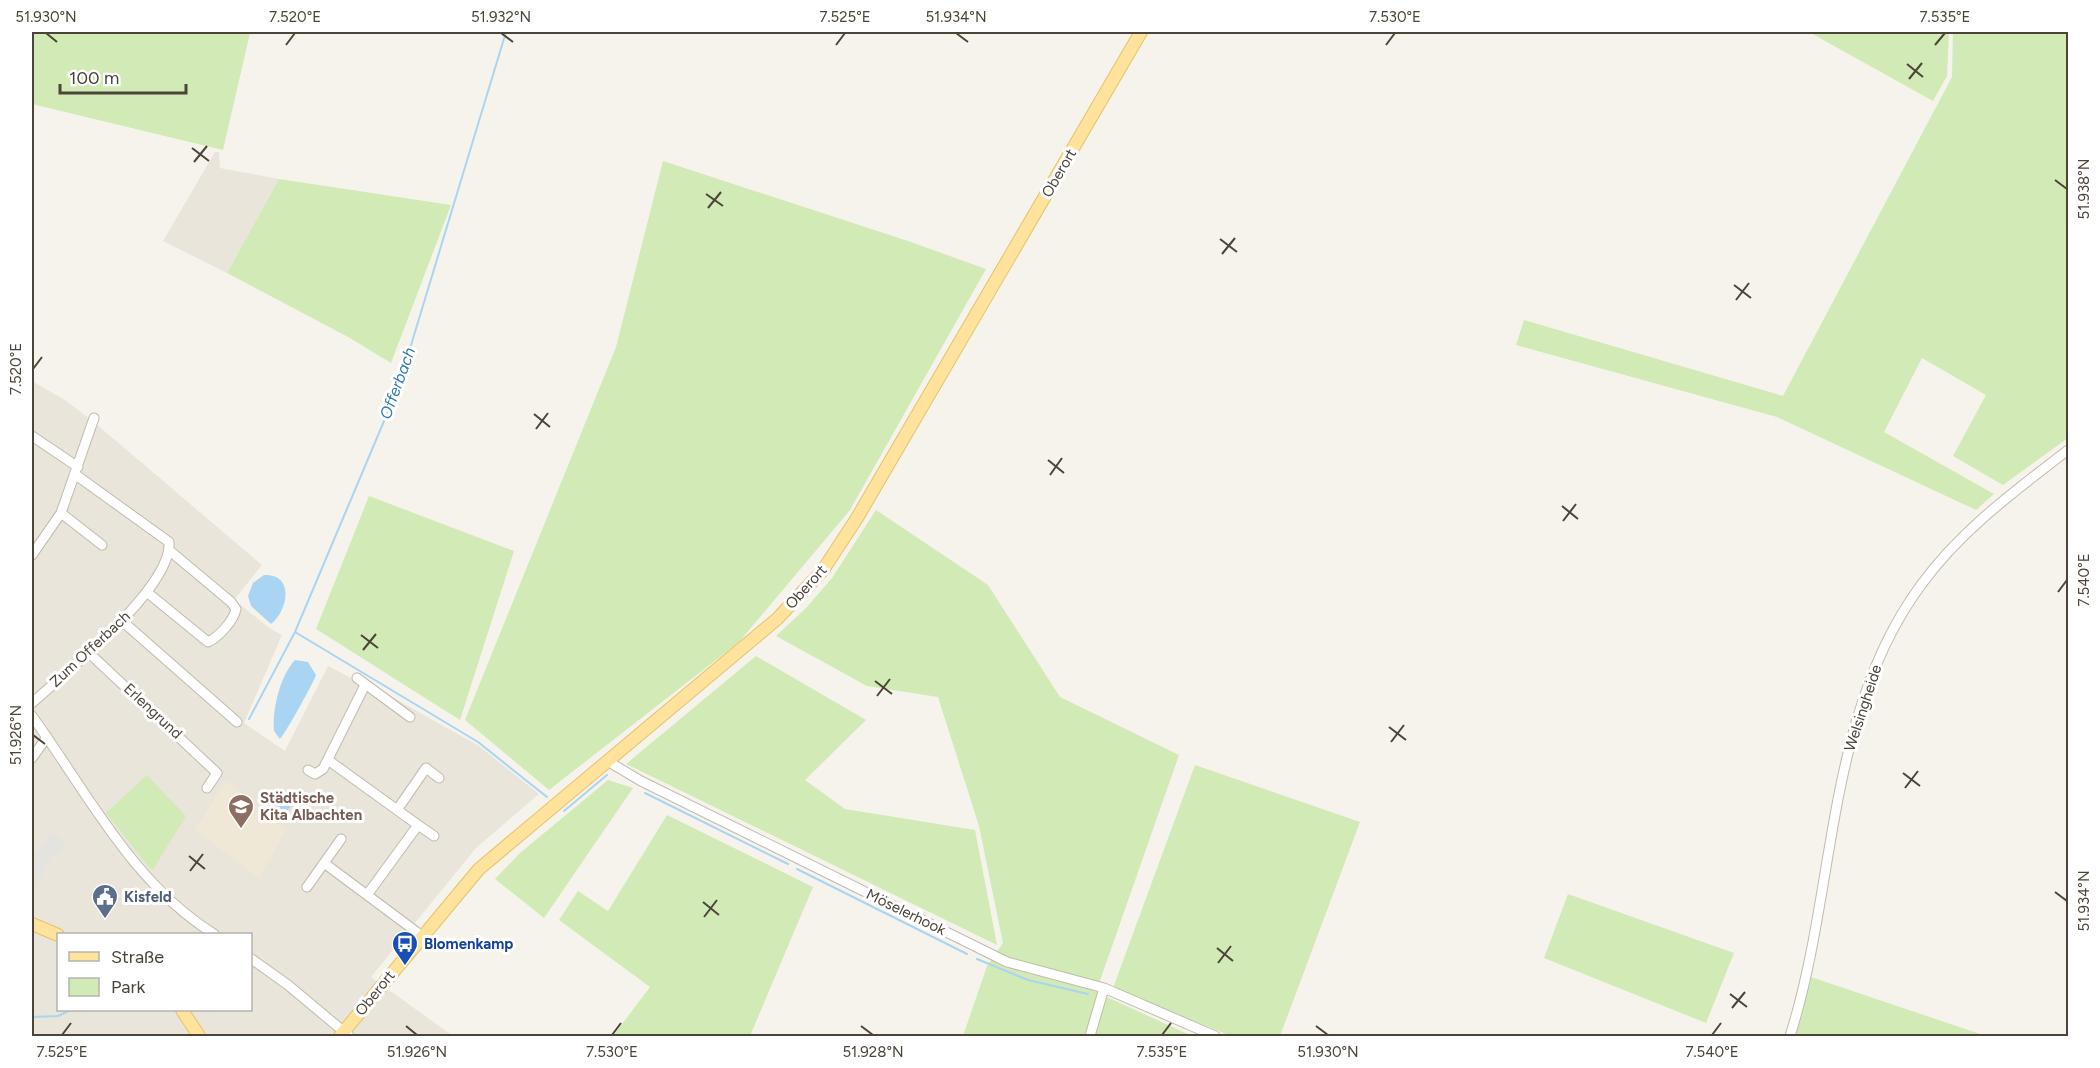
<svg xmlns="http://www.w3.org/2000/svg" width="2100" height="1068" viewBox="0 0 2100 1068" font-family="Figtree,sans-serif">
<rect width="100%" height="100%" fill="#f6f3ec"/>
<!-- residential -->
<path fill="#eae5da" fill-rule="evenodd" d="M215 152H219L220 168 279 179 227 273 163 241Z
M32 381 65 400 95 423 262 565 234 600 271 629 282 635 244 723 285 751 328 666 353 679 355 676 479 746 539 794 476 848 371 977 453 1036H32ZM58 934H250V1010H58Z"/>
<!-- education -->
<path fill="#efe8d6" d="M226 781 286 829 259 878 195 830Z"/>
<!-- green -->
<path fill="#d2eab5" d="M32 32 250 33 223 150 32 104Z
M1809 32H1949L1947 76 1933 101Z
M1953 32H2068V438L2003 485 1953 456 1986 395 1922 358 1884 432 1994 494 1976 510 1777 417 1516 345 1524 320 1783 396 1952 77Z
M663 161 908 241 986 269 850 510 739 642 549 790 465 720 616 347Z
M279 179 451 205 391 363 350 338 227 273Z
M369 496 514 551 460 720 316 629Z
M876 510 988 585 1060 697 1179 755 1096 992 1192 1036H963L987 966 1003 943 979 826 938 697 867 686 776 636 806 608 832 578Z
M756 656 866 720 805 780 845 809 975 830 997 945 626 764Z
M1195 765 1360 822 1280 1036H1231L1113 988Z
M147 775 186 816 152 871 106 813Z
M608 780 633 788 544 918 495 879 520 853Z
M667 815 813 887 750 1036H613L650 987 559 920 578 891 608 911Z
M1568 894 1734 953 1706 1023 1544 958Z
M1811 977 1986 1036H1794Z"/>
<!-- parking -->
<path fill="#e5e3e0" d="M52 832 65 843 59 855 54 852 32 894V860Z"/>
<!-- water -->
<path fill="#a9d4f2" d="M264 575C296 574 287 612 271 624L251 606 248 596 253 583Z
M295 660 308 662 316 675C314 682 284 736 280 739L274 731C272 710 280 676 295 660Z
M277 792 286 796 293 795 296 801 283 815C275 814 271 807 271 799Z"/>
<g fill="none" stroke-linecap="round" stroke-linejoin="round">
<!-- stream -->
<path stroke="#a9d4f2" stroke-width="2" d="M295 632 478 742 547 797
M249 719 295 632 398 388 506 32
M645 793 788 864
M564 811 607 775
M797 869 967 954
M977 959 1028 980 1088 994
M32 1017 58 1016 71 1010"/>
<defs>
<path id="minor" d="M32 436 78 467
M61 513 102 545
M32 555 61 513 94 418
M148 593 208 642C219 637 234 620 236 609L231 602 170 551
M121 620 237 722
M88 652 217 773 207 788
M357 678 410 717
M32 703C65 673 173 587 169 542L76 475
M32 716C87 792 132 883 214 934
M32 758 47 737
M609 759 614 765 641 781 1007 962 1104 988 1215 1036
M328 760 418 825 367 895 422 936
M308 770 315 774 323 769 365 685
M397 810 426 768 439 778
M418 825 434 836
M324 863 367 895
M307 887 341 839
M250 958 288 985 349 1036
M1090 1036 1104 988
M1790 1036C1837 888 1825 715 1921 585 1961 530 2015 491 2068 450"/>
<path id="major" d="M32 924 58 935
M182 1010 199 1036
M340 1036 479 869 777 619 823 570 857 518 1141 32"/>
</defs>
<!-- minor casing -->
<use href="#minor" stroke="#c2bbae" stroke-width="11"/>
<!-- major casing -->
<use href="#major" stroke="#e6c16a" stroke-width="14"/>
<!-- minor -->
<use href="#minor" stroke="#fff" stroke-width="9"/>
<!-- major -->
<use href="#major" stroke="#ffe39c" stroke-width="12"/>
</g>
<!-- ticks -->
<path fill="none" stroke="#4b4439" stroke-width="2" d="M46 33 57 42M501 33 513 42M956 33 968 42M286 45 295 33M836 45 845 33M1386 45 1395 33M1935 45 1945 33M1907 64 1923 77M1909 79 1922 63M192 148 209 161M194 162 207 146M2055 180 2067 189M706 194 723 206M708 208 721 192M1220 239 1237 252M1222 254 1235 238M1734 285 1751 298M1736 300 1749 283M33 369 42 357M534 414 550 427M536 429 548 413M1048 460 1064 473M1050 475 1062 458M1562 506 1578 519M1563 521 1576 504M2058 592 2067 580M361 635 378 648M363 650 376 634M875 681 892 694M877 696 890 679M1389 727 1406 740M33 735 45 744M1391 742 1404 725M1903 773 1920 786M1905 788 1918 771M189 856 205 869M190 871 203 854M2055 892 2067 901M703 902 719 915M704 917 717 900M1217 948 1233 961M1218 963 1231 946M1730 994 1747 1007M1732 1008 1745 992M406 1026 417 1035M861 1026 873 1035M1316 1026 1328 1035M62 1035 71 1023M612 1035 621 1023M1162 1035 1171 1023M1712 1035 1721 1023"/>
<!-- icons -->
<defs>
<symbol id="school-pin" viewBox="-11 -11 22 30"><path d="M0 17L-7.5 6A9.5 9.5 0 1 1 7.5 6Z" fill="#8d6e63" stroke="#fff"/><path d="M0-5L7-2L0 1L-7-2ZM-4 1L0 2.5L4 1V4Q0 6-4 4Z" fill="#fff"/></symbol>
<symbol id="civic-pin" viewBox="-11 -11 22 30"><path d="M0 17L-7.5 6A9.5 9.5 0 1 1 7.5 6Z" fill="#5c6f8a" stroke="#fff"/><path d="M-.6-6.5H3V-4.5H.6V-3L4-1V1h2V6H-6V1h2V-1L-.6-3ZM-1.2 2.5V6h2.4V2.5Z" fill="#fff"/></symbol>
<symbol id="bus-pin" viewBox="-11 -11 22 30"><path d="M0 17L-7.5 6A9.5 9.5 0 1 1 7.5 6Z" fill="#1a4fb4" stroke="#fff"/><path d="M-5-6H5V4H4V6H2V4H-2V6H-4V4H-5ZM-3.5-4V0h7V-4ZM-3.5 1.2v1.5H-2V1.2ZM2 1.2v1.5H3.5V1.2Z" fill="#fff"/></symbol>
</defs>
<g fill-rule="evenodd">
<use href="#school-pin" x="226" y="792" width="30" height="40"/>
<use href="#civic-pin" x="90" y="882" width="30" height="40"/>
<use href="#bus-pin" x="390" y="929" width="30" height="40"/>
</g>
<g text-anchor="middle" stroke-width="6" stroke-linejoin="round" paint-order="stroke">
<!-- street labels -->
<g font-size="15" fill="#4b4439" stroke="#fff">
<text transform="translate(1059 173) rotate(-60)" y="5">Oberort</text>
<text transform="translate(806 587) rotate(-48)" y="5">Oberort</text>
<text transform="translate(90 649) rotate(-43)" y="5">Zum Offerbach</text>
<text transform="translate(1863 708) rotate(-72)" y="5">Welsingheide</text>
<text transform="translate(153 711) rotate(43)" y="5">Erlengrund</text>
<text transform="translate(906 912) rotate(26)" y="5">Möselerhook</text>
<text transform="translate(375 993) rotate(-51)" y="5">Oberort</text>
</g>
<!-- education labels -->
<g font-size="15" font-weight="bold" fill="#785e54" stroke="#fff" text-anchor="start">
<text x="260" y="803">Städtische<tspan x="260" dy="17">Kita Albachten</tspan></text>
</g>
<!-- service labels -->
<g font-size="15" font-weight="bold" fill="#4e5e75" stroke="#fff" text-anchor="start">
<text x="124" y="902">Kisfeld</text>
</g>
<!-- transit labels -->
<g font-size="15" font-weight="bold" fill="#164399" stroke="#fff" text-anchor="start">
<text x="424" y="949">Blomenkamp</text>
</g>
<!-- water labels -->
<g font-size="16" font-style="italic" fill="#2e7ab2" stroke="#fff">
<text transform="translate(397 383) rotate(-70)" y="6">Offerbach</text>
</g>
</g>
<!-- border -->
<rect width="2100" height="1068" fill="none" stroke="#ffffff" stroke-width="66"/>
<!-- legend -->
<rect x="57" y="933" width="195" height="78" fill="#ffffff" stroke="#b7b4b0" stroke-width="1.5"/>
<rect x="69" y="952" width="30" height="9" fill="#ffe39c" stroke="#b7b4b0" stroke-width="1.5"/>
<text x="111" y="963" font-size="18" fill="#4b4439">Straße</text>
<rect x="69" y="978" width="30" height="18" fill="#d2eab5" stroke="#b7b4b0" stroke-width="1.5"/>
<text x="111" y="993" font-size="18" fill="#4b4439">Park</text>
<!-- scale -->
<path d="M60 84v9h126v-9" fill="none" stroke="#4b4439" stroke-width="3"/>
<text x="69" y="84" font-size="18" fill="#4b4439" stroke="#ffffff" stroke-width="4.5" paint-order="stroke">100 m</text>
<rect x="33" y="33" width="2034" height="1002" fill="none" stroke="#4b4439" stroke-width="2"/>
<g font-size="15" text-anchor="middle" fill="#4b4439">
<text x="46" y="22">51.930°N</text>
<text x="295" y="22">7.520°E</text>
<text x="501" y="22">51.932°N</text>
<text x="845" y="22">7.525°E</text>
<text x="956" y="22">51.934°N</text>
<text x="1395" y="22">7.530°E</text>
<text x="1945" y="22">7.535°E</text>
<text transform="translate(2084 189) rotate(-90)" y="5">51.938°N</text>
<text transform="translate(16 369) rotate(-90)" y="5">7.520°E</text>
<text transform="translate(2084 580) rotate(-90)" y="5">7.540°E</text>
<text transform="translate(16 735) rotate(-90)" y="5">51.926°N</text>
<text transform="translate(2084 901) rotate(-90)" y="5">51.934°N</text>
<text x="62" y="1057">7.525°E</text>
<text x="417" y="1057">51.926°N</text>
<text x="612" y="1057">7.530°E</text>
<text x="873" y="1057">51.928°N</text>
<text x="1162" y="1057">7.535°E</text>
<text x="1328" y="1057">51.930°N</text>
<text x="1712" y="1057">7.540°E</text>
</g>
</svg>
